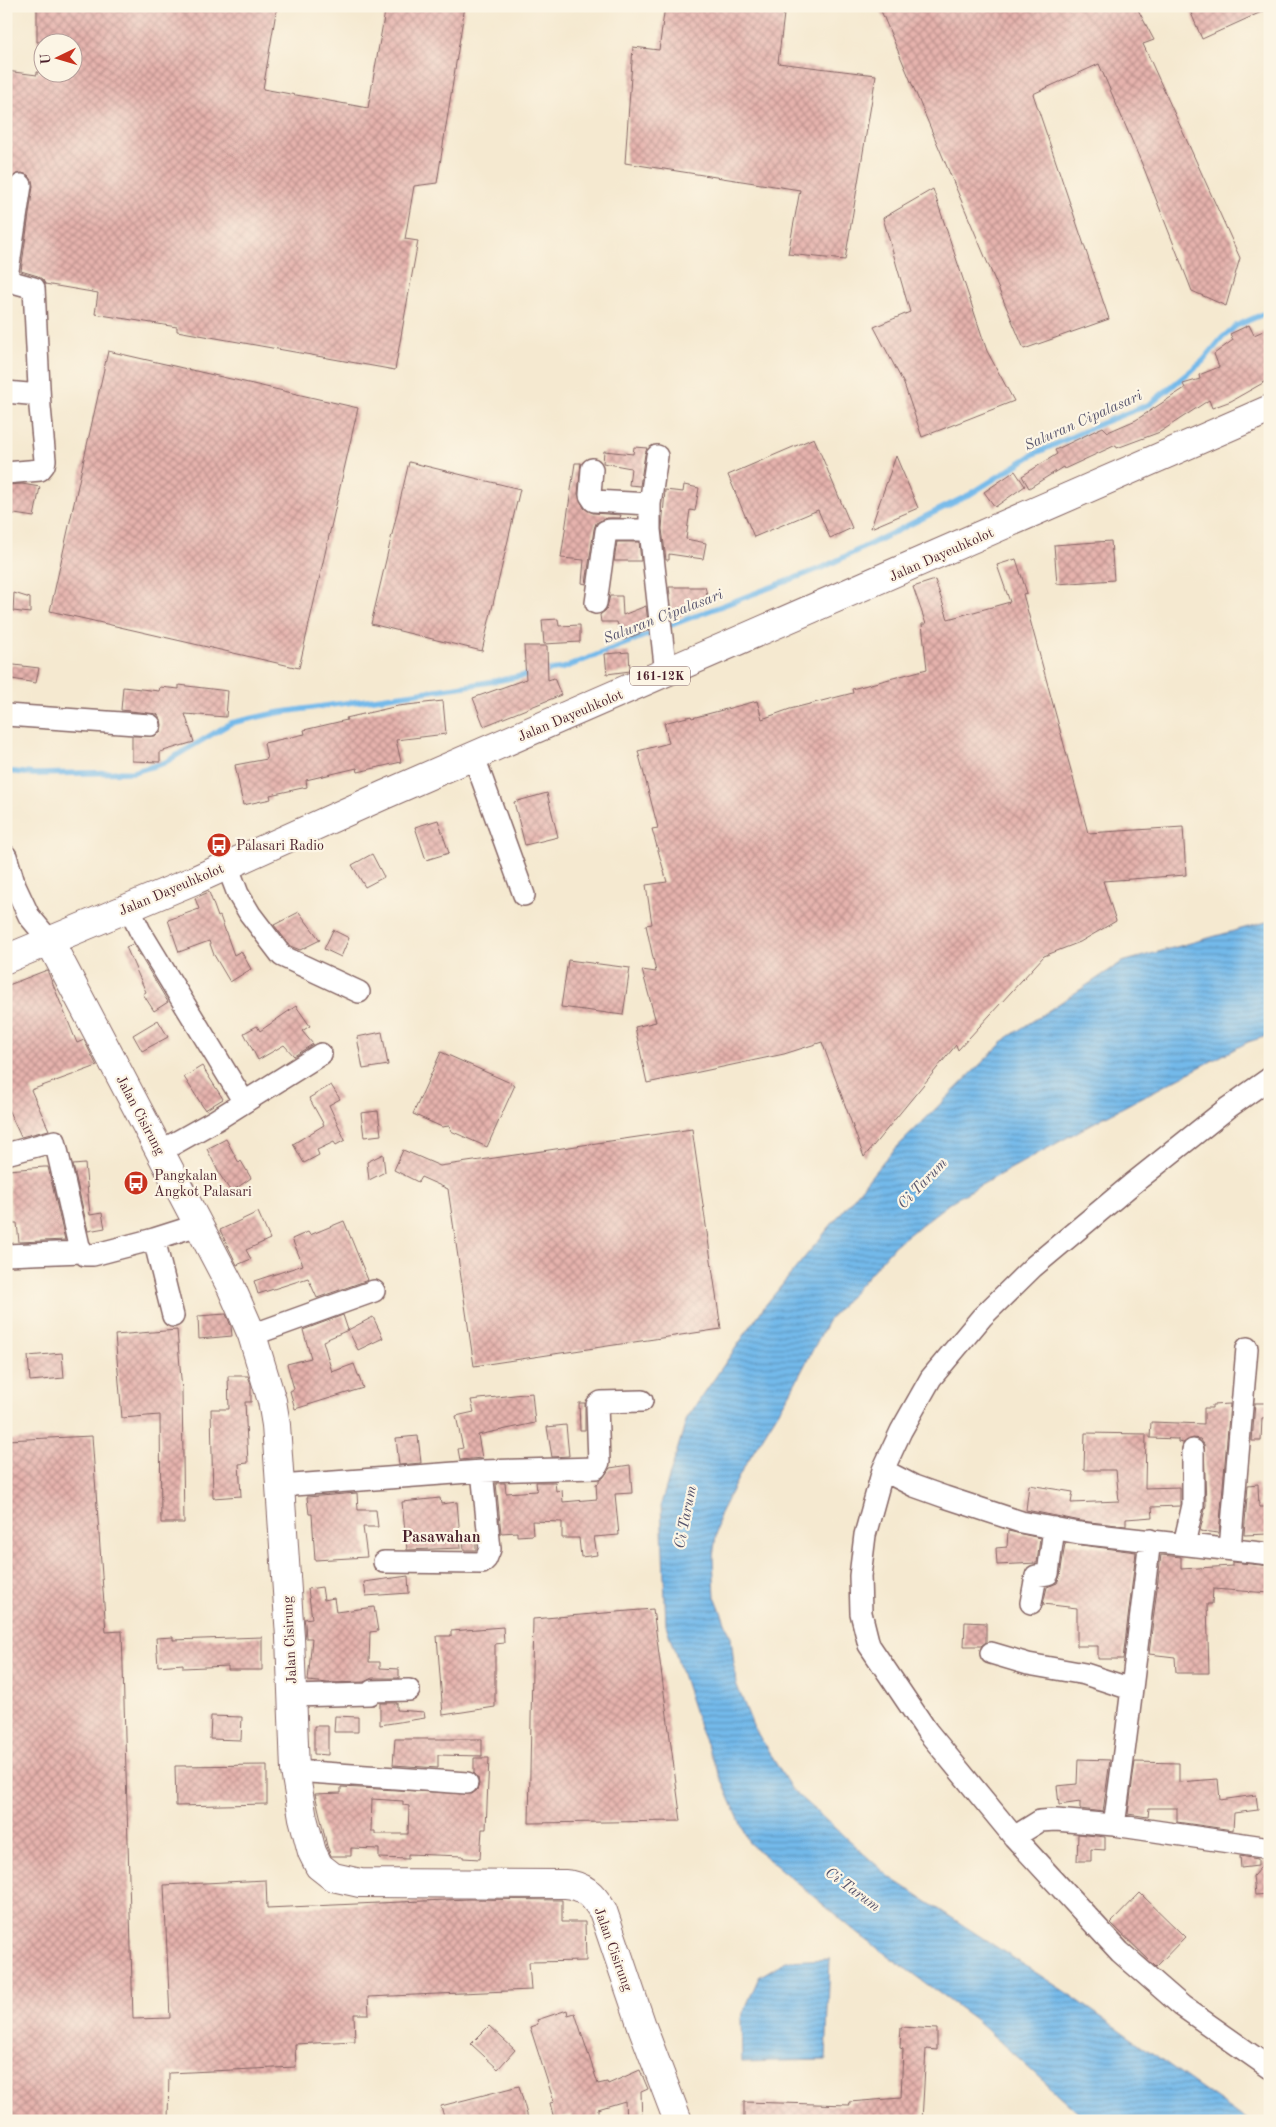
<svg xmlns="http://www.w3.org/2000/svg" width="1276" height="2127" viewBox="0 0 1276 2127" font-family="'Old Standard TT',serif">
<defs>
<pattern id="water-rules" width="6" height="5" patternUnits="userSpaceOnUse" patternTransform="scale(1.25)"><rect width="6" height="5" fill="#73b9ea"/><path d="M0 2.5h6" fill="none" stroke="#6096be"/></pattern>
<pattern id="building-cross-hatch" width="8" height="8" patternUnits="userSpaceOnUse" patternTransform="scale(1.25)"><rect width="8" height="8" fill="#e6b3ad"/><path d="M0 0l8 8M0 8l8-8" fill="none" stroke="#bc918d"/></pattern>
</defs>
<rect width="100%" height="100%" fill="#fcf5e5"/>
<filter id="ink" filterUnits="userSpaceOnUse"><feTurbulence type="fractalNoise" baseFrequency=".02" numOctaves="2"/><feDisplacementMap in="SourceGraphic" scale="10" xChannelSelector="R" yChannelSelector="G"/><feConvolveMatrix kernelMatrix="1 2 1 2 8 2 1 2 1" color-interpolation-filters="sRGB"/></filter>
<filter id="wash" filterUnits="userSpaceOnUse"><feTurbulence type="fractalNoise" baseFrequency=".0096" numOctaves="4" result="noise"/><feDisplacementMap in="SourceGraphic" scale="20" xChannelSelector="R" yChannelSelector="G"/><feGaussianBlur stdDeviation="1.12" result="paint"/><feColorMatrix in="noise" values="0 0 0 0 0 0 0 0 0 0 0 0 0 0 0 0 0 1.4 0 .05"/><feComposite in="paint" operator="in"/></filter>
<g filter="url(#wash)">
<rect width="100%" height="100%" fill="#f5e9d0"/>
<!-- water -->
<path fill="url(#water-rules)" stroke="#5e6c8a" d="M1270 921V1035L1248 1042 1106 1116 952 1201 895 1245 828 1321 791 1391 744 1467 719 1515 713 1557 715 1597 731 1637 736 1683 753 1726 792 1790 891 1878 1070 1995 1248 2121H1087L976 2020 861 1936 749 1843 701 1732 666 1625 661 1504 687 1418 764 1307 886 1158 1007 1038 1122 962Z
M830 1959 826 2060 742 2062 741 2018 759 1977 786 1961Z"/>
<g fill="none" stroke-linecap="round" stroke-linejoin="round">
<!-- stream -->
<path stroke="#73b9ea" stroke-width="5.5" d="M666 627 824 567 969 495 1034 454 1102 423 1150 404 1203 361 1222 338 1236 326 1270 311
M542 672 564 668 657 631
M6 771 34 774 133 772 164 763 231 723 276 713 472 685 533 674"/>
</g>
<g id="blocks">
<!-- building -->
<path fill="url(#building-cross-hatch)" fill-rule="evenodd" d="M37 6H277L263 89 368 108 386 6H465L437 183 414 186 405 239 418 241 395 370 177 331V327L95 314 98 293 45 284 43 280 38 276 21 271 33 186 32 180 28 175 22 173 16 174 9 183 6 199V71L37 75V72H72V42H37Z
M665 6H785L778 63 876 75 845 260 788 254 800 190 625 163 633 47 659 50Z
M879 6H1136L1154 40 1143 44 1240 258 1226 306 1192 291 1145 171 1099 64 1033 94 1109 319 1024 349Z
M1188 6H1270V8L1202 39Z
M933 189 987 351 1014 401 922 437 904 384 874 327 910 312 883 218Z
M1249 325 1254 335 1270 328V379L1231 401 1212 408 1209 400 1160 432 1117 448 1116 445 1064 469 1063 467 1029 488 1022 476 1057 454 1055 450 1103 427 1108 432 1136 420 1185 388 1183 384 1200 379 1199 375 1219 367 1214 354 1233 340 1230 334Z
M108 351 358 408 299 668 50 611Z
M814 438 852 528 830 538 818 510 754 537 728 475Z
M634 447 647 448 645 454 640 486 629 485 631 468 603 463 604 451 633 454Z
M896 456 918 508 871 528 879 504Z
M409 462 520 489 482 651 371 624Z
M575 463H581L578 494 584 508 593 513 621 515 620 518H607L596 523 594 529 586 584 582 583 584 560 561 558Z
M1015 471 1025 486 995 507 984 492Z
M22 484 40 487 34 517 8 513 7 485Z
M684 485 699 488 695 511 690 510 686 539 706 543 703 559 669 554V560H666L662 529 665 490 683 492Z
M1111 541 1114 580 1057 584 1054 545Z
M617 542H639L641 561H614Z
M1016 559 1027 593 1023 594 1088 833 1183 827 1186 875 1103 881 1116 921 1080 942 1044 956 958 1050 956 1045 864 1157 822 1042 784 1054 647 1083 635 1027 656 1022 642 970 656 972 646 925 652 924 646 885 667 882 652 829 658 828 638 751 669 743 664 723 691 716 692 718 757 701 762 719 790 709 853 693 852 689 927 669 922 624H926L913 587 935 580 948 619 1010 602 997 565Z
M669 587H705L709 601 673 620Z
M14 593 30 598V613L13 611Z
M610 596H622L623 615 646 606 649 630 623 640 617 622H601L600 615 606 610Z
M558 619 559 626 580 625V642L544 644 542 620Z
M524 646H547L548 680 554 678 561 695 484 726 473 698 526 679Z
M629 652 630 671 607 674 605 654Z
M6 664 39 668 36 683 6 678Z
M179 685 228 691 226 717 185 714 194 742 160 752V762L132 761V736H155L161 732 162 725 161 719 157 714 121 710 123 687 159 691 160 687 179 689Z
M443 701 446 734 396 740 401 762 358 772 357 768 306 780 307 787 270 795 271 799 243 805 235 765 267 759 264 743 305 734 304 730 347 720 346 718 398 706Z
M547 793 558 837 525 845 514 802Z
M438 820 449 853 426 860 415 827Z
M372 854 384 877 365 887 352 865Z
M209 892 218 917 220 916 234 955 241 951 251 969 230 982 214 955 209 941 179 952 168 920 199 909 195 898Z
M299 912 320 940 300 950 290 946 274 925Z
M333 930 349 938 341 957 324 949Z
M133 944 168 1002 154 1011 143 994 146 992 126 947Z
M568 960 630 968 623 1015 561 1007Z
M47 970 77 1043 84 1040 97 1066 31 1090 49 1130 21 1137 6 1105V986Z
M296 1006 310 1026 302 1031 313 1044 294 1056 284 1045 258 1060 244 1033 257 1026 260 1031Z
M158 1020 168 1037 142 1051 133 1035Z
M382 1032 388 1065 363 1069 357 1037Z
M441 1052 515 1085 487 1147 451 1131 449 1126 442 1127 413 1114Z
M202 1066 223 1099 205 1110 184 1077Z
M331 1085 340 1099 329 1105 345 1140 336 1145 334 1142 317 1150 319 1155 304 1163 293 1144 324 1125 309 1098Z
M378 1111 381 1135 364 1137 361 1113Z
M692 1129 721 1329 474 1366 448 1189 421 1177 418 1182 394 1170 403 1150 440 1166Z
M226 1139 239 1163 241 1161 251 1178 231 1192 220 1175 207 1149Z
M383 1154 385 1172 369 1180 367 1162Z
M85 1164 90 1215 102 1213 105 1228 88 1231 73 1165Z
M44 1167H48L65 1240 19 1242 17 1223H12L8 1170Z
M258 1212 270 1239 246 1250 251 1259 237 1265 220 1230Z
M344 1221 368 1280 317 1298 308 1278 258 1294 254 1281 303 1265 292 1239 308 1232 310 1235Z
M226 1314 231 1326 232 1336 199 1339 198 1316Z
M343 1315 348 1330 323 1341 332 1372 354 1364 363 1388 295 1409 290 1391 294 1389 287 1364 311 1358 303 1330Z
M373 1317 383 1338 358 1350 348 1330Z
M177 1330 182 1391 184 1523H161L160 1415 122 1418 115 1335Z
M62 1353 64 1378 30 1381 28 1356Z
M228 1376H248L251 1384V1402H245L248 1463 239 1464 241 1496 213 1498 211 1409H229Z
M532 1393 535 1423 478 1435 482 1458 460 1460 458 1449 463 1448 456 1416 474 1412 471 1400Z
M579 1403H585V1430H580Z
M1255 1403H1270V1417L1262 1418 1261 1441H1252Z
M1230 1404 1219 1533 1200 1531 1206 1505 1204 1444 1200 1439 1193 1438 1183 1443 1178 1442V1439L1150 1438 1151 1422 1204 1424V1408H1212V1405Z
M566 1425 569 1456 552 1457 547 1427Z
M1085 1433 1146 1434 1145 1488 1180 1487V1506L1152 1507 1153 1517 1126 1519V1526L1081 1521 1026 1510 1029 1485 1073 1492 1071 1503 1119 1501 1116 1470H1084Z
M92 1436 106 1632 122 1631 133 2019 170 2018 164 1885 266 1880 267 1908 468 1899 562 1900V1922H585L586 1961 529 1962 531 1990 368 1997 369 2014H354L355 2041 295 2044 296 2067 169 2073 168 2121 6 2120V1440Z
M418 1436 421 1463 399 1465 396 1438Z
M630 1465 632 1493 615 1494 619 1535 594 1537 597 1555 581 1557 579 1538H562V1522L532 1521 533 1535 517 1536V1532L501 1533 496 1483H505L506 1493 537 1491 536 1482H555L556 1491 562 1490 563 1502 597 1499 596 1484 599 1483V1480L603 1478 610 1468Z
M1258 1484 1259 1507H1267L1268 1534 1244 1535 1248 1485Z
M357 1493 358 1510H376L378 1527H363L367 1557 315 1560 312 1514H309L307 1497Z
M440 1498 441 1504 457 1502 461 1548 407 1550 402 1502Z
M1008 1531 1040 1538 1037 1563 997 1565 996 1548 1007 1547Z
M476 1536V1550H464L463 1537Z
M1065 1543 1136 1552 1123 1659H1098V1646H1077V1608L1043 1604 1047 1587 1057 1583 1060 1576Z
M1161 1555 1181 1557V1569L1232 1566V1562L1270 1566V1593L1213 1589 1212 1604H1207L1209 1673H1176L1175 1657 1149 1654Z
M408 1576 409 1593 366 1596 364 1582Z
M322 1587 324 1600 334 1598 336 1612 374 1607 378 1631 370 1632 369 1662H380V1668L399 1669V1678H372L364 1682 328 1683 308 1681 312 1638H306L305 1624 304 1619 312 1618 308 1589Z
M653 1609 681 1821 529 1823 533 1619Z
M965 1622 986 1623V1642L981 1646H964Z
M503 1627 504 1643 495 1644V1707L443 1715 437 1636H451V1631Z
M173 1637V1640L262 1637V1670H228V1666L183 1668V1664L158 1666 156 1638Z
M380 1703H397V1710L424 1712 425 1718 380 1725Z
M211 1716 242 1717 241 1740 210 1739Z
M335 1716 358 1717V1732H334Z
M314 1726H328V1755L314 1754Z
M395 1739H482V1756L438 1755V1768L393 1765Z
M474 1758H489L486 1829H482L480 1859 463 1858V1856L408 1854V1859L379 1858V1849L351 1848V1856H331L327 1846 315 1794 341 1793V1787L472 1794 477 1790 479 1784 478 1778 474 1773ZM372 1799 403 1801V1805L409 1806 408 1834H375V1831H371Z
M1078 1759 1110 1760 1103 1812 1080 1809V1802L1059 1805 1057 1786 1077 1784Z
M1135 1762 1179 1763V1782L1218 1779 1220 1800 1256 1795 1258 1810 1234 1813 1233 1830 1177 1822V1808H1149L1148 1817 1128 1814Z
M267 1765V1804L176 1806 175 1766Z
M1078 1834 1105 1837V1850L1091 1849V1861H1077Z
M1240 1856 1258 1859V1866L1241 1868Z
M1267 1860H1270V1894L1255 1895 1253 1876Z
M1140 1893 1185 1937 1156 1967 1111 1923Z
M567 2010 568 2015 575 2013 598 2084 607 2082 608 2084 640 2070 648 2089 641 2092 642 2121H626L625 2101 598 2109V2121H572V2115L554 2119 550 2103 554 2102 530 2027 538 2024 537 2020Z
M489 2026 515 2050 498 2069 471 2044Z
M901 2027 937 2029V2050L926 2049 922 2121H744V2102L850 2105 849 2102 901 2098 903 2049 900 2048Z
M519 2086 528 2118 518 2121H445L441 2106Z"/>
</g>
</g>
<g filter="url(#ink)">
<use href="#blocks" fill-opacity="0" stroke="#866665" stroke-width="1"/>
<g fill="none" stroke-linecap="round" stroke-linejoin="round">
<defs>
<path id="street" d="M6 392 39 395
M657 456 650 504V530L666 674
M592 469 590 495 594 501 650 504
M6 473 40 470 44 465 45 460 40 407 34 288 9 281 7 277 21 185
M596 603 606 531 610 530H650
M6 715 150 725
M474 757 524 895
M6 856 15 886 29 916 49 940
M227 865 238 894 250 914 282 956 359 992
M129 908 140 931 244 1102
M1270 1078 1229 1107 1131 1185 1033 1267 982 1317 931 1378 901 1431 883 1470 865 1535 860 1576 861 1613 869 1645 927 1731 1014 1837 1120 1952 1182 2006 1270 2068
M161 1151 216 1120 321 1054
M6 1154 55 1141 79 1246 85 1255H93L154 1239 198 1225
M154 1239 173 1316
M6 1255 82 1252
M252 1335 374 1291
M883 1470 914 1486 945 1497 1021 1522 1079 1533 1270 1554
M280 1486 482 1471
M1184 1544 1193 1505V1450
M1230 1549 1247 1348
M384 1562 482 1563 486 1559 490 1549 482 1471 596 1468 599 1462 597 1405 601 1402 642 1401
M1031 1603 1036 1576 1048 1574 1054 1528
M991 1653 1028 1664 1085 1674 1131 1689
M292 1696 370 1694 372 1691 409 1690
M295 1771 467 1783
M1114 1825C1128 1730 1138 1635 1150 1540
M1014 1837 1040 1821 1056 1820 1114 1825 1270 1848"/>
<path id="secondary" d="M49 940 231 1287 252 1335 272 1401 276 1425 290 1637 295 1771 303 1818 312 1852 319 1866 333 1877 360 1883 565 1884C584 1885 593 1895 603 1911L643 2029 678 2121"/>
<path id="primary" d="M6 959 195 880 384 795 1270 409"/>
</defs>
<!-- street casing -->
<use href="#street" stroke="#866665" stroke-width="24"/>
<!-- secondary casing -->
<use href="#secondary" stroke="#866665" stroke-width="30"/>
<!-- primary casing -->
<use href="#primary" stroke="#866665" stroke-width="30"/>
<!-- street -->
<use href="#street" stroke="#fff" stroke-width="21"/>
<!-- secondary -->
<use href="#secondary" stroke="#fff" stroke-width="28"/>
<!-- primary -->
<use href="#primary" stroke="#fff" stroke-width="28"/>
</g>
</g>
<!-- icons -->
<defs>
<symbol id="bus-disc" viewBox="-11 -11 22 22"><circle r="9.5" fill="#c8321e" stroke="#fcf5e5"/><path d="M-5-6H5V4H4V6H2V4H-2V6H-4V4H-5ZM-3.5-4V0h7V-4ZM-3.5 1.2v1.5H-2V1.2ZM2 1.2v1.5H3.5V1.2Z" fill="#fff"/></symbol>
</defs>
<g fill-rule="evenodd">
<use href="#bus-disc" x="205" y="831" width="28" height="28"/>
<use href="#bus-disc" x="122" y="1169" width="28" height="28"/>
</g>
<g text-anchor="middle" stroke-width="4.5" stroke-linejoin="round" paint-order="stroke">
<!-- shield labels -->
<rect fill="#fcf5e5" stroke="#7f5f63" stroke-width="1" x="630" y="666.5" width="60" height="19" rx="4"/>
<g font-size="12" font-weight="bold" fill="#4a1f2b">
<text x="660" y="680">161-12K</text>
</g>
<!-- street labels -->
<g font-size="14" fill="#4a1f2b" stroke="#fcf5e5">
<text transform="translate(941 554) rotate(-24)" y="5">Jalan Dayeuhkolot</text>
<text transform="translate(570 715) rotate(-23)" y="5">Jalan Dayeuhkolot</text>
<text transform="translate(171 889) rotate(-23)" y="5">Jalan Dayeuhkolot</text>
<text transform="translate(141 1115) rotate(62)" y="5">Jalan Cisirung</text>
<text transform="translate(289 1640) rotate(-93)" y="5">Jalan Cisirung</text>
<text transform="translate(614 1949) rotate(70)" y="5">Jalan Cisirung</text>
</g>
<!-- poi labels -->
<g font-size="14" fill="#4a1f2b" stroke="#fcf5e5" text-anchor="start">
<text x="236" y="850">Palasari Radio</text>
<text x="154" y="1180">Pangkalan<tspan x="154" dy="16">Angkot Palasari</tspan></text>
</g>
<!-- water labels -->
<g font-size="15" font-style="italic" fill="#58556e" stroke="#fcf5e5">
<text transform="translate(1083 420) rotate(-24)" y="5">Saluran Cipalasari</text>
<text transform="translate(663 616) rotate(-21)" y="5">Saluran Cipalasari</text>
<text transform="translate(922 1183) rotate(-46)" y="5">Ci Tarum</text>
<text transform="translate(685 1517) rotate(-79)" y="5">Ci Tarum</text>
<text transform="translate(853 1889) rotate(36)" y="5">Ci Tarum</text>
</g>
<!-- quarter labels -->
<g font-size="16" font-weight="bold" fill="#4a1f2b" stroke="#fcf5e5">
<text x="441" y="1542">Pasawahan</text>
</g>
</g>
<!-- margin -->
<rect width="1276" height="2127" fill="none" stroke="#fcf5e5" stroke-width="25"/>
<!-- north arrow -->
<g transform="translate(58 58) rotate(265)"><circle r="24" fill="#fcf5e5" stroke="#b59f9b"/>
<path d="M0-4L9 19L0 12L-9 19Z" fill="#c8321e"/>
<text y="-8" font-size="14" font-weight="bold" text-anchor="middle" fill="#4a1f2b">U</text>
</g>
</svg>
